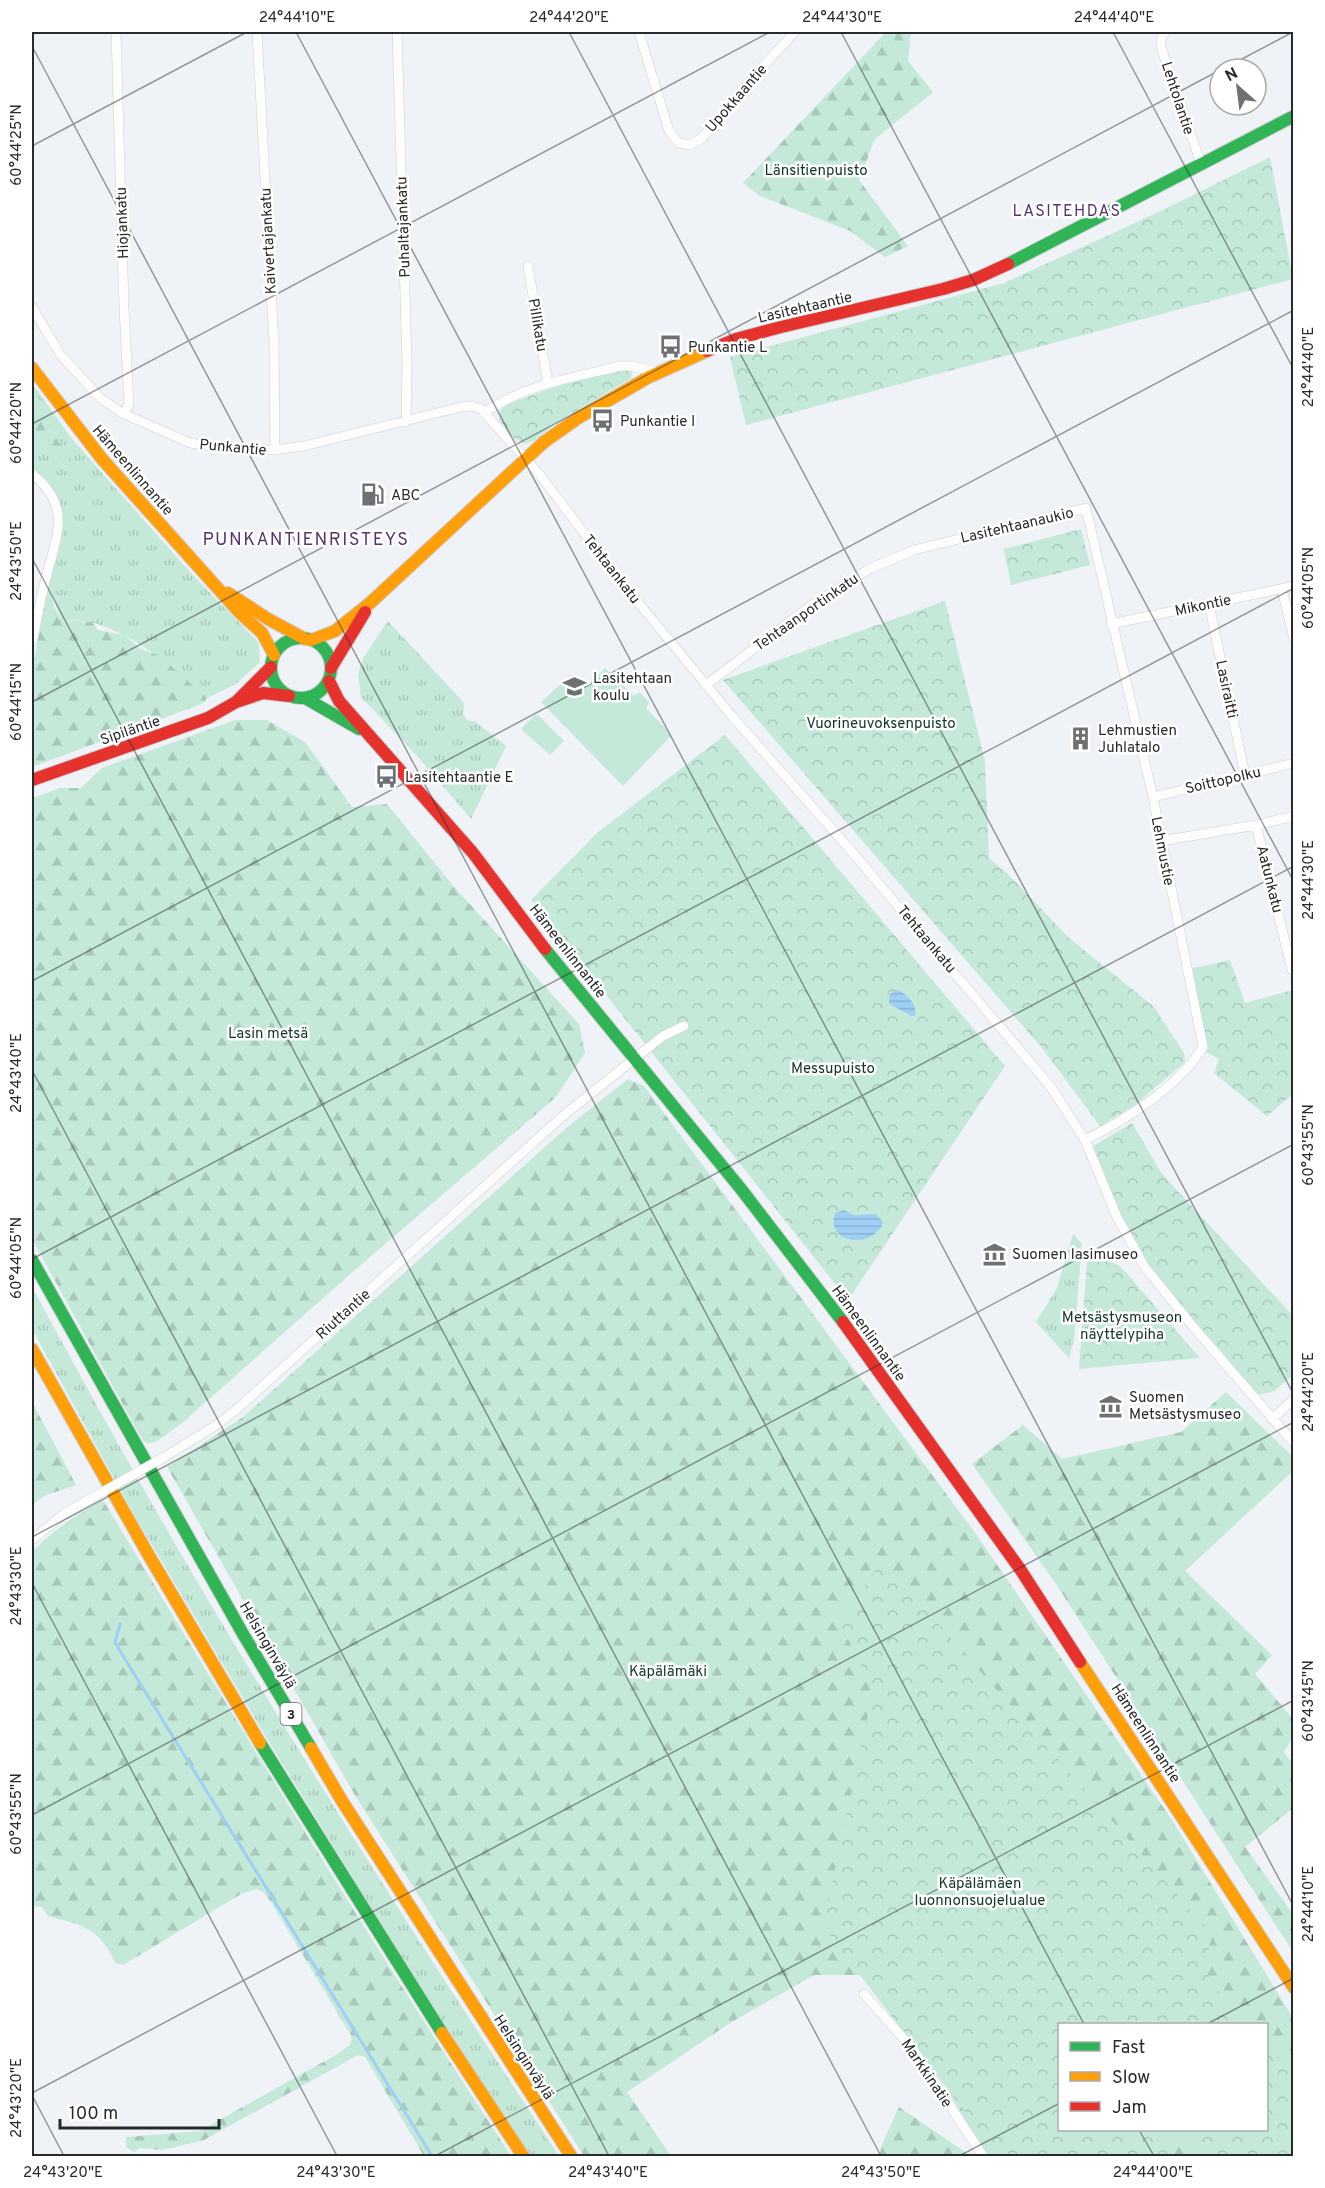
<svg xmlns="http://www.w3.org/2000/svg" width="1325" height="2188" viewBox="0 0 1325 2188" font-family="Overpass,sans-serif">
<defs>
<pattern id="grass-tufts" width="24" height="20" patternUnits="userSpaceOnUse" patternTransform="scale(1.5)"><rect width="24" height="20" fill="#c4e9d8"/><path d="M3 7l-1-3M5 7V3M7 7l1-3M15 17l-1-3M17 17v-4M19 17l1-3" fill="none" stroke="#a8c8ba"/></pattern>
<pattern id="forest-firs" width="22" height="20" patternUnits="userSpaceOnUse" patternTransform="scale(1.5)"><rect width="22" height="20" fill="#c4e9d8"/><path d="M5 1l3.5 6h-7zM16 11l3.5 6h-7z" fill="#a8c8ba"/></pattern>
<pattern id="park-crowns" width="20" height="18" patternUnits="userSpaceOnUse" patternTransform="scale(1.5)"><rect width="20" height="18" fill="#c4e9d8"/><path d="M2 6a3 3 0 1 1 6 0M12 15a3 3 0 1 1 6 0" fill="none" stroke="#a8c8ba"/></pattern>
<pattern id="water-rules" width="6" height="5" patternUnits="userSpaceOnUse" patternTransform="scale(1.5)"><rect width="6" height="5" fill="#9fcff4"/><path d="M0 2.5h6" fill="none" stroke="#89b2d2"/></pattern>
</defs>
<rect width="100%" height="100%" fill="#eff2f6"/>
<!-- grass -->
<path fill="url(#grass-tufts)" d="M32 383 72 439 189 571 259 643 260 662 236 684 207 698C171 666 141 638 94 623 84 620 71 620 61 620L51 590 48 589 55 493 32 475V430L64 468 71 460 32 404Z
M388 621 464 703 463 714 467 720 476 722 506 746 471 819 418 757 361 697 358 675 363 658Z
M1073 1234 1082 1244 1074 1339 1069 1358 1036 1322 1057 1288Z
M32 1287C100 1413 170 1538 244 1660 345 1828 452 1993 559 2156H530L423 1991 274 1750 133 1513 32 1329Z"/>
<!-- forest -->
<path fill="url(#forest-firs)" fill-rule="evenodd" d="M886 32H911L908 61 933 92 875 139 859 180 908 246 885 257 850 231 760 196 743 183Z
M32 404 72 461 64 468 32 430Z
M48 589 51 590 54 606 61 620 92 622 98 630 124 635 141 649 160 656 207 698 204 703 32 767V669Z
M235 720H267L305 742 352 807 387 804 455 888 579 1024 585 1053 556 1097 348 1276 181 1424 156 1442 148 1443 144 1441 138 1432 32 1239V798L60 788H81L102 768Z
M628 1079 644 1086 976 1534 1172 1820 1293 2018V2156H985L898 2001 863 1975H814L730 2023 627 2092 671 2156H584L353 1792 167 1467 243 1417 565 1129ZM1060 2024H1266V2130H1060Z
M1226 1392 1293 1457V1471L1185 1571 1272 1655 1255 1674 1293 1719V1737L1284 1752 1293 1764V1808L1245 1847 1293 1914V1952L1058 1587 972 1464 1023 1425 1062 1459 1181 1432Z
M32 1402 76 1485 44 1496 32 1505Z
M103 1500C236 1721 370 1941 511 2156H424L365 2057 358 2055 204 2140 163 2150 140 2148 134 2152 126 2147V2137L200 2131 339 2053 350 2045 352 2037 271 1902 264 1893 257 1889 241 1894 123 1965 115 1963C100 1928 82 1925 48 1916L42 1907 32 1906V1552C53 1530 76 1515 103 1500Z
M899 2107 971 2156H879L883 2142Z"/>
<!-- park -->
<path fill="url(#park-crowns)" d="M1270 157 1293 279 746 425 730 357 1004 283 1161 211Z
M622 370 632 372 631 378 553 425 535 440 525 444 513 437 499 420 500 411 507 404 563 384Z
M1081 529 1090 565 1011 585 1004 549Z
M945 601 985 761 989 858 1009 875 1068 937 1154 1007 1184 1053 1185 1062 1135 1105 1100 1126 1042 1048 723 680Z
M725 735 1005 1066 848 1300 531 900 598 832Z
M1230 960 1245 1003 1293 990V1094L1267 1116 1214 1073 1219 1059 1206 1052 1190 969Z
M1132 1123 1162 1174 1293 1316V1375L1274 1391 1257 1395 1148 1266 1121 1216 1093 1146Z
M1088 1250 1121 1267 1200 1358 1079 1369Z
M883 1561 1213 1935 1203 1966 1239 2024H1060V2130H1169L1175 2156H999L823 1927 873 1691 839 1620Z
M1267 2054 1293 2064V2156H1209L1170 2130H1266Z"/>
<!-- pitch -->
<path fill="#c4e9d8" d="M605 668 634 696 640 692 649 702 646 708 667 730 671 736 623 786 541 702 571 675 585 688Z
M535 715H538L564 741 550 755 522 730V728Z"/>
<!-- water -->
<path fill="url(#water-rules)" d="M896 990C906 992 918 1005 915 1015L912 1016 889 1004V995Z
M844 1210 853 1215 876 1214 881 1220 882 1226C865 1251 825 1240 835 1213Z"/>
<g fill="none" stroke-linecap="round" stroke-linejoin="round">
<!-- stream -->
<path stroke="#9fcff4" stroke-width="3" d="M120 1624 115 1642 120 1651 432 2156"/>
<defs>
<path id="street" d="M116 32 124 308 129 404 124 414
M257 32 274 342 275 450
M397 32 407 362 406 422
M639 32 669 131 679 143 690 145 702 138 755 75 795 32
M1165 32 1161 39V47L1201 164
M528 266 548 384
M32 307 60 354 100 398 124 414 190 443 241 450H275L304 446 461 407 472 406 481 409 540 475 618 578 731 715 847 846 1050 1086 1085 1140 1117 1217 1144 1266 1195 1329 1294 1443
M485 412C525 385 574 377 621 366H632L658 372
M32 474C71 505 58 533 47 574 41 596 37 619 32 642
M1282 589 1294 639
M1209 604 1245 775
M1111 624 1294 586
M706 685 809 607 869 569 914 550 1086 508 1153 797 1203 1047C1179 1086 1126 1120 1085 1140
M1153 797 1294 763
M1161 841 1256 825
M1292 970 1256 825 1294 816
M1272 1419 1294 1399
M166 1456 218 1424 237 1409 564 1115 663 1036 684 1026
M32 1540 64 1514 83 1503
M864 1994 913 2049 983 2156"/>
<path id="fast" d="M1008 264 1294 116
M271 668a30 30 0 1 1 60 0a30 30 0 1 1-60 0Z
M305 698 359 729
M545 949 741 1189 843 1322
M32 1260 243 1634 311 1748
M260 1743 442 2033"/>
<path id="slow" d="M32 368 102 459 239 612 262 633 274 655
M228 593 268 619 305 639
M311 640 335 631 370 603 544 442 578 418 649 377 707 351
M32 1349 148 1554 260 1743
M1080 1662 1294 1988
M311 1748 342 1801 571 2156
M442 2033 523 2156"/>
<path id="jam" d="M707 351 736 339 781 327 943 289 973 280 1008 264
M331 668 365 612
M329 681 339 701 473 853 545 949
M237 701 271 667
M32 780 208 718 236 702 263 693 289 696
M843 1322 1020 1569 1080 1662"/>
</defs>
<!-- street casing -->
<use href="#street" stroke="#cdcfd3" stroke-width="10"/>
<!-- fast casing -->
<use href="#fast" stroke="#cdcfd3" stroke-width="14"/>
<!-- slow casing -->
<use href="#slow" stroke="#cdcfd3" stroke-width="14"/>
<!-- jam casing -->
<use href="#jam" stroke="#cdcfd3" stroke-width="14"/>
<!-- street -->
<use href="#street" stroke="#fdfdfe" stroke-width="9"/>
<!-- fast -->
<use href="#fast" stroke="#30b455" stroke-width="12"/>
<!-- slow -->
<use href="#slow" stroke="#ff9f0a" stroke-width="12"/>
<!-- jam -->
<use href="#jam" stroke="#e5322d" stroke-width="12"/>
<defs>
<path id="street-bridge" d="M83 1503 166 1456"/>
</defs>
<!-- street-bridge casing -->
<use href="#street-bridge" stroke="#cdcfd3" stroke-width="10" stroke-linecap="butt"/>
<!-- street-bridge -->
<use href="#street-bridge" stroke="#fdfdfe" stroke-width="9"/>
</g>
<!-- ticks -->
<path fill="none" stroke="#282b2d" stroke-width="1.5" stroke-opacity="0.45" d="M296 32 1294 1907M569 32 1294 1395M841 32 1294 882M1113 32 1294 370M32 46 1084 2024M1223 69 1293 32M32 146 247 32M32 424 770 32M32 558 881 2156M32 702 1220 70M32 981 1294 310M32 1070 609 2156M32 1259 1294 588M32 1537 1294 866M32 1583 337 2156M32 1815 1294 1144M1207 2024 1294 1978M32 2093 1294 1422M32 2095 64 2156M1139 2130 1154 2156M435 2156 1294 1700M959 2156 1060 2103"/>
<!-- icons -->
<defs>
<symbol id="bus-bare" viewBox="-9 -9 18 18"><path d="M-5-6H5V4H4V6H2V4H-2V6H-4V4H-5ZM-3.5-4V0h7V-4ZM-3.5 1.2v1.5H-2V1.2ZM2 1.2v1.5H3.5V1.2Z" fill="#6e7173" stroke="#fff" stroke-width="2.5" paint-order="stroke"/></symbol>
<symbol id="fuel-bare" viewBox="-9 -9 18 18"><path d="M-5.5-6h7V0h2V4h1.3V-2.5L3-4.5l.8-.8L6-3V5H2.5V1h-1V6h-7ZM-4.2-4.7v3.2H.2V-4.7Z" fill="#6e7173" stroke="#fff" stroke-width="2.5" paint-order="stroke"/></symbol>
<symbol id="school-bare" viewBox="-9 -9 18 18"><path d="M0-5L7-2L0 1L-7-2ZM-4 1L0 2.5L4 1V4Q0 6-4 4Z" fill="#6e7173" stroke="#fff" stroke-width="2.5" paint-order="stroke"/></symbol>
<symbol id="building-bare" viewBox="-9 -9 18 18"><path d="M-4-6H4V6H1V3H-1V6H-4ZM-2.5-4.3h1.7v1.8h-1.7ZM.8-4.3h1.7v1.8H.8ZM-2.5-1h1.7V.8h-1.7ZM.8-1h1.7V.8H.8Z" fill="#6e7173" stroke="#fff" stroke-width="2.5" paint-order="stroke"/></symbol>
<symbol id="museum-bare" viewBox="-9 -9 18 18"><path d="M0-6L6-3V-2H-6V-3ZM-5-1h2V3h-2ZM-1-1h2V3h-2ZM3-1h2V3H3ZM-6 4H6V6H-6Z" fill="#6e7173" stroke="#fff" stroke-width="2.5" paint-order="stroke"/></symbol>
</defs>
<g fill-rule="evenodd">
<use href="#bus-bare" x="654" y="330" width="33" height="33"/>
<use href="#bus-bare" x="586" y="404" width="33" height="33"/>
<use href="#fuel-bare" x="356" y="478" width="33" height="33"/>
<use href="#school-bare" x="558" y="670" width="33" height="33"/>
<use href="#building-bare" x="1064" y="722" width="33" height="33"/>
<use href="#bus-bare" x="370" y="760" width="33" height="33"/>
<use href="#museum-bare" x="978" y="1238" width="33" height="33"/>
<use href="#museum-bare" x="1094" y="1390" width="33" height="33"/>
</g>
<g text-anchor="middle" stroke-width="5" stroke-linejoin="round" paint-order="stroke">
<!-- shield labels -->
<rect fill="#fff" stroke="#686b6c" stroke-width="1.5" x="280.5" y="1703" width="21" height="22" rx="4.5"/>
<g font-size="14" font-weight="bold" fill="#282b2d">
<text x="291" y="1719">3</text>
</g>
<!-- street labels -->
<g font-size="15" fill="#282b2d" stroke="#fff">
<text transform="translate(736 98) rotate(-49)" y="5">Upokkaantie</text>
<text transform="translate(1178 98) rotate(72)" y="5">Lehtolantie</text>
<text transform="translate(122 223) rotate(-92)" y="5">Hiojankatu</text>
<text transform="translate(403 227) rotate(-92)" y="5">Puhaltajankatu</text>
<text transform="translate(268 241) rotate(-93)" y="5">Kaivertajankatu</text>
<text transform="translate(805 307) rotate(-13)" y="5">Lasitehtaantie</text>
<text transform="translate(538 325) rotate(80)" y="5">Pillikatu</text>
<text transform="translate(233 447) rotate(5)" y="5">Punkantie</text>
<text transform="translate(133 470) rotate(49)" y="5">Hämeenlinnantie</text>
<text transform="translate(1017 525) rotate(-13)" y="5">Lasitehtaanaukio</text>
<text transform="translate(612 569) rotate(52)" y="5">Tehtaankatu</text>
<text transform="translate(1203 605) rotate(-12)" y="5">Mikontie</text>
<text transform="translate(806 612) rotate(-35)" y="5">Tehtaanportinkatu</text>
<text transform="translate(1227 689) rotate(78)" y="5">Lasiraitti</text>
<text transform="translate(130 730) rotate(-19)" y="5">Sipiläntie</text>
<text transform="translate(1223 780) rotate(-13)" y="5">Soittopolku</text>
<text transform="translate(1163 851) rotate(79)" y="5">Lehmustie</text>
<text transform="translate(1270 879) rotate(76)" y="5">Aatunkatu</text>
<text transform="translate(927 939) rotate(50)" y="5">Tehtaankatu</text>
<text transform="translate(568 951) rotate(52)" y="5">Hämeenlinnantie</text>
<text transform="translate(343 1314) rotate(-42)" y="5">Riuttantie</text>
<text transform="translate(869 1333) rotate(54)" y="5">Hämeenlinnantie</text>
<text transform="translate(268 1645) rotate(60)" y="5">Helsinginväylä</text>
<text transform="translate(1146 1733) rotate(57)" y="5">Hämeenlinnantie</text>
<text transform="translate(524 2057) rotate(57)" y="5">Helsinginväylä</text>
<text transform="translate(927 2073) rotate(56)" y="5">Markkinatie</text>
</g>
<!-- park labels -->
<g font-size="15" fill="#133726" stroke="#fff">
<text x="816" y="175">Länsitienpuisto</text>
<text x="881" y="728">Vuorineuvoksenpuisto</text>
<text x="268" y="1038">Lasin metsä</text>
<text x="833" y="1073">Messupuisto</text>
<text x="1122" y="1322">Metsästysmuseon<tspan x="1122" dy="17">näyttelypiha</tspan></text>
<text x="668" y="1676">Käpälämäki</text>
<text x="980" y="1888">Käpälämäen<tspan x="980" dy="17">luonnonsuojelualue</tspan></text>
</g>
<!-- poi labels -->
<g font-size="15" fill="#282b2d" stroke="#fff" text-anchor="start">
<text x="688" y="352">Punkantie L</text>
<text x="620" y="426">Punkantie I</text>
<text x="391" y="500">ABC</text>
<text x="593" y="683">Lasitehtaan<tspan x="593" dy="17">koulu</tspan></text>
<text x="1098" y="735">Lehmustien<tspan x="1098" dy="17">Juhlatalo</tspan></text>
<text x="405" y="782">Lasitehtaantie E</text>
<text x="1012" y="1259">Suomen lasimuseo</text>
<text x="1129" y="1402">Suomen<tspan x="1129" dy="17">Metsästysmuseo</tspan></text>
</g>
<!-- neighbourhood labels -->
<g font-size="16" letter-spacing="1.5" fill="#56346e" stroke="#fff">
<text x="1067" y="216">LASITEHDAS</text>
</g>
<!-- quarter labels -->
<g font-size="18" letter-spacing="1.5" fill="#56346e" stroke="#fff">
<text x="306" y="545">PUNKANTIENRISTEYS</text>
</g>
</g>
<!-- border -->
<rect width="1325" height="2188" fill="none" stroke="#ffffff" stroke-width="66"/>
<!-- legend -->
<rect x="1058" y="2023" width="210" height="108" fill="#ffffff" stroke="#a9aaab" stroke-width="1.5"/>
<rect x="1070" y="2042" width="30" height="9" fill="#30b455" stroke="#a9aaab" stroke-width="1.5"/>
<text x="1112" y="2053" font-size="18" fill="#282b2d">Fast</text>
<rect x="1070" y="2072" width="30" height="9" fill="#ff9f0a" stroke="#a9aaab" stroke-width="1.5"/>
<text x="1112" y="2083" font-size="18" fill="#282b2d">Slow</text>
<rect x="1070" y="2102" width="30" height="9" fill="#e5322d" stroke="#a9aaab" stroke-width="1.5"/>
<text x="1112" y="2113" font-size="18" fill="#282b2d">Jam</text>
<!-- north arrow -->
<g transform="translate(1238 87) rotate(332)"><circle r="28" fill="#ffffff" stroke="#a9aaab" stroke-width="1.5"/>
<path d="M0-4.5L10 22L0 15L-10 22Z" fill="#6e7173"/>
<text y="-9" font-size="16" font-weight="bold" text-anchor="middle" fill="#282b2d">N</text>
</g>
<!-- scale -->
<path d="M60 2119v9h159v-9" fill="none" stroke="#282b2d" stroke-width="3"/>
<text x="69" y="2119" font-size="18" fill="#282b2d" stroke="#ffffff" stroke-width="4.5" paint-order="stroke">100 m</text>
<rect x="33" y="33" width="1259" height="2122" fill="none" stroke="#282b2d" stroke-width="2"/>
<g font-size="15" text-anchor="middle" fill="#282b2d">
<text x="297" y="22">24°44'10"E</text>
<text x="569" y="22">24°44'20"E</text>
<text x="842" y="22">24°44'30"E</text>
<text x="1114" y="22">24°44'40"E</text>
<text transform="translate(16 145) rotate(-90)" y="5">60°44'25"N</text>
<text transform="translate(1308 367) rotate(-90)" y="5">24°44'40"E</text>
<text transform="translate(16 423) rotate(-90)" y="5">60°44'20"N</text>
<text transform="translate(16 561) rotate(-90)" y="5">24°43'50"E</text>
<text transform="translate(1308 588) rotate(-90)" y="5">60°44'05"N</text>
<text transform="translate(16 702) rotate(-90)" y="5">60°44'15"N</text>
<text transform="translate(1308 880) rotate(-90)" y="5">24°44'30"E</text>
<text transform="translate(16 1073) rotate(-90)" y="5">24°43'40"E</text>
<text transform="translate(1308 1145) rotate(-90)" y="5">60°43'55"N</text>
<text transform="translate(16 1258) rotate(-90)" y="5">60°44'05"N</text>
<text transform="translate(1308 1392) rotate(-90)" y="5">24°44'20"E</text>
<text transform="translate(16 1586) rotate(-90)" y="5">24°43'30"E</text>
<text transform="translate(1308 1701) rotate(-90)" y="5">60°43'45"N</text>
<text transform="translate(16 1814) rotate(-90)" y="5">60°43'55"N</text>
<text transform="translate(1308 1904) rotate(-90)" y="5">24°44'10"E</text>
<text transform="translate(16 2098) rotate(-90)" y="5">24°43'20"E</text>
<text x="63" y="2177">24°43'20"E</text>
<text x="336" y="2177">24°43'30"E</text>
<text x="608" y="2177">24°43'40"E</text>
<text x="881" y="2177">24°43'50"E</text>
<text x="1153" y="2177">24°44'00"E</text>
</g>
</svg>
